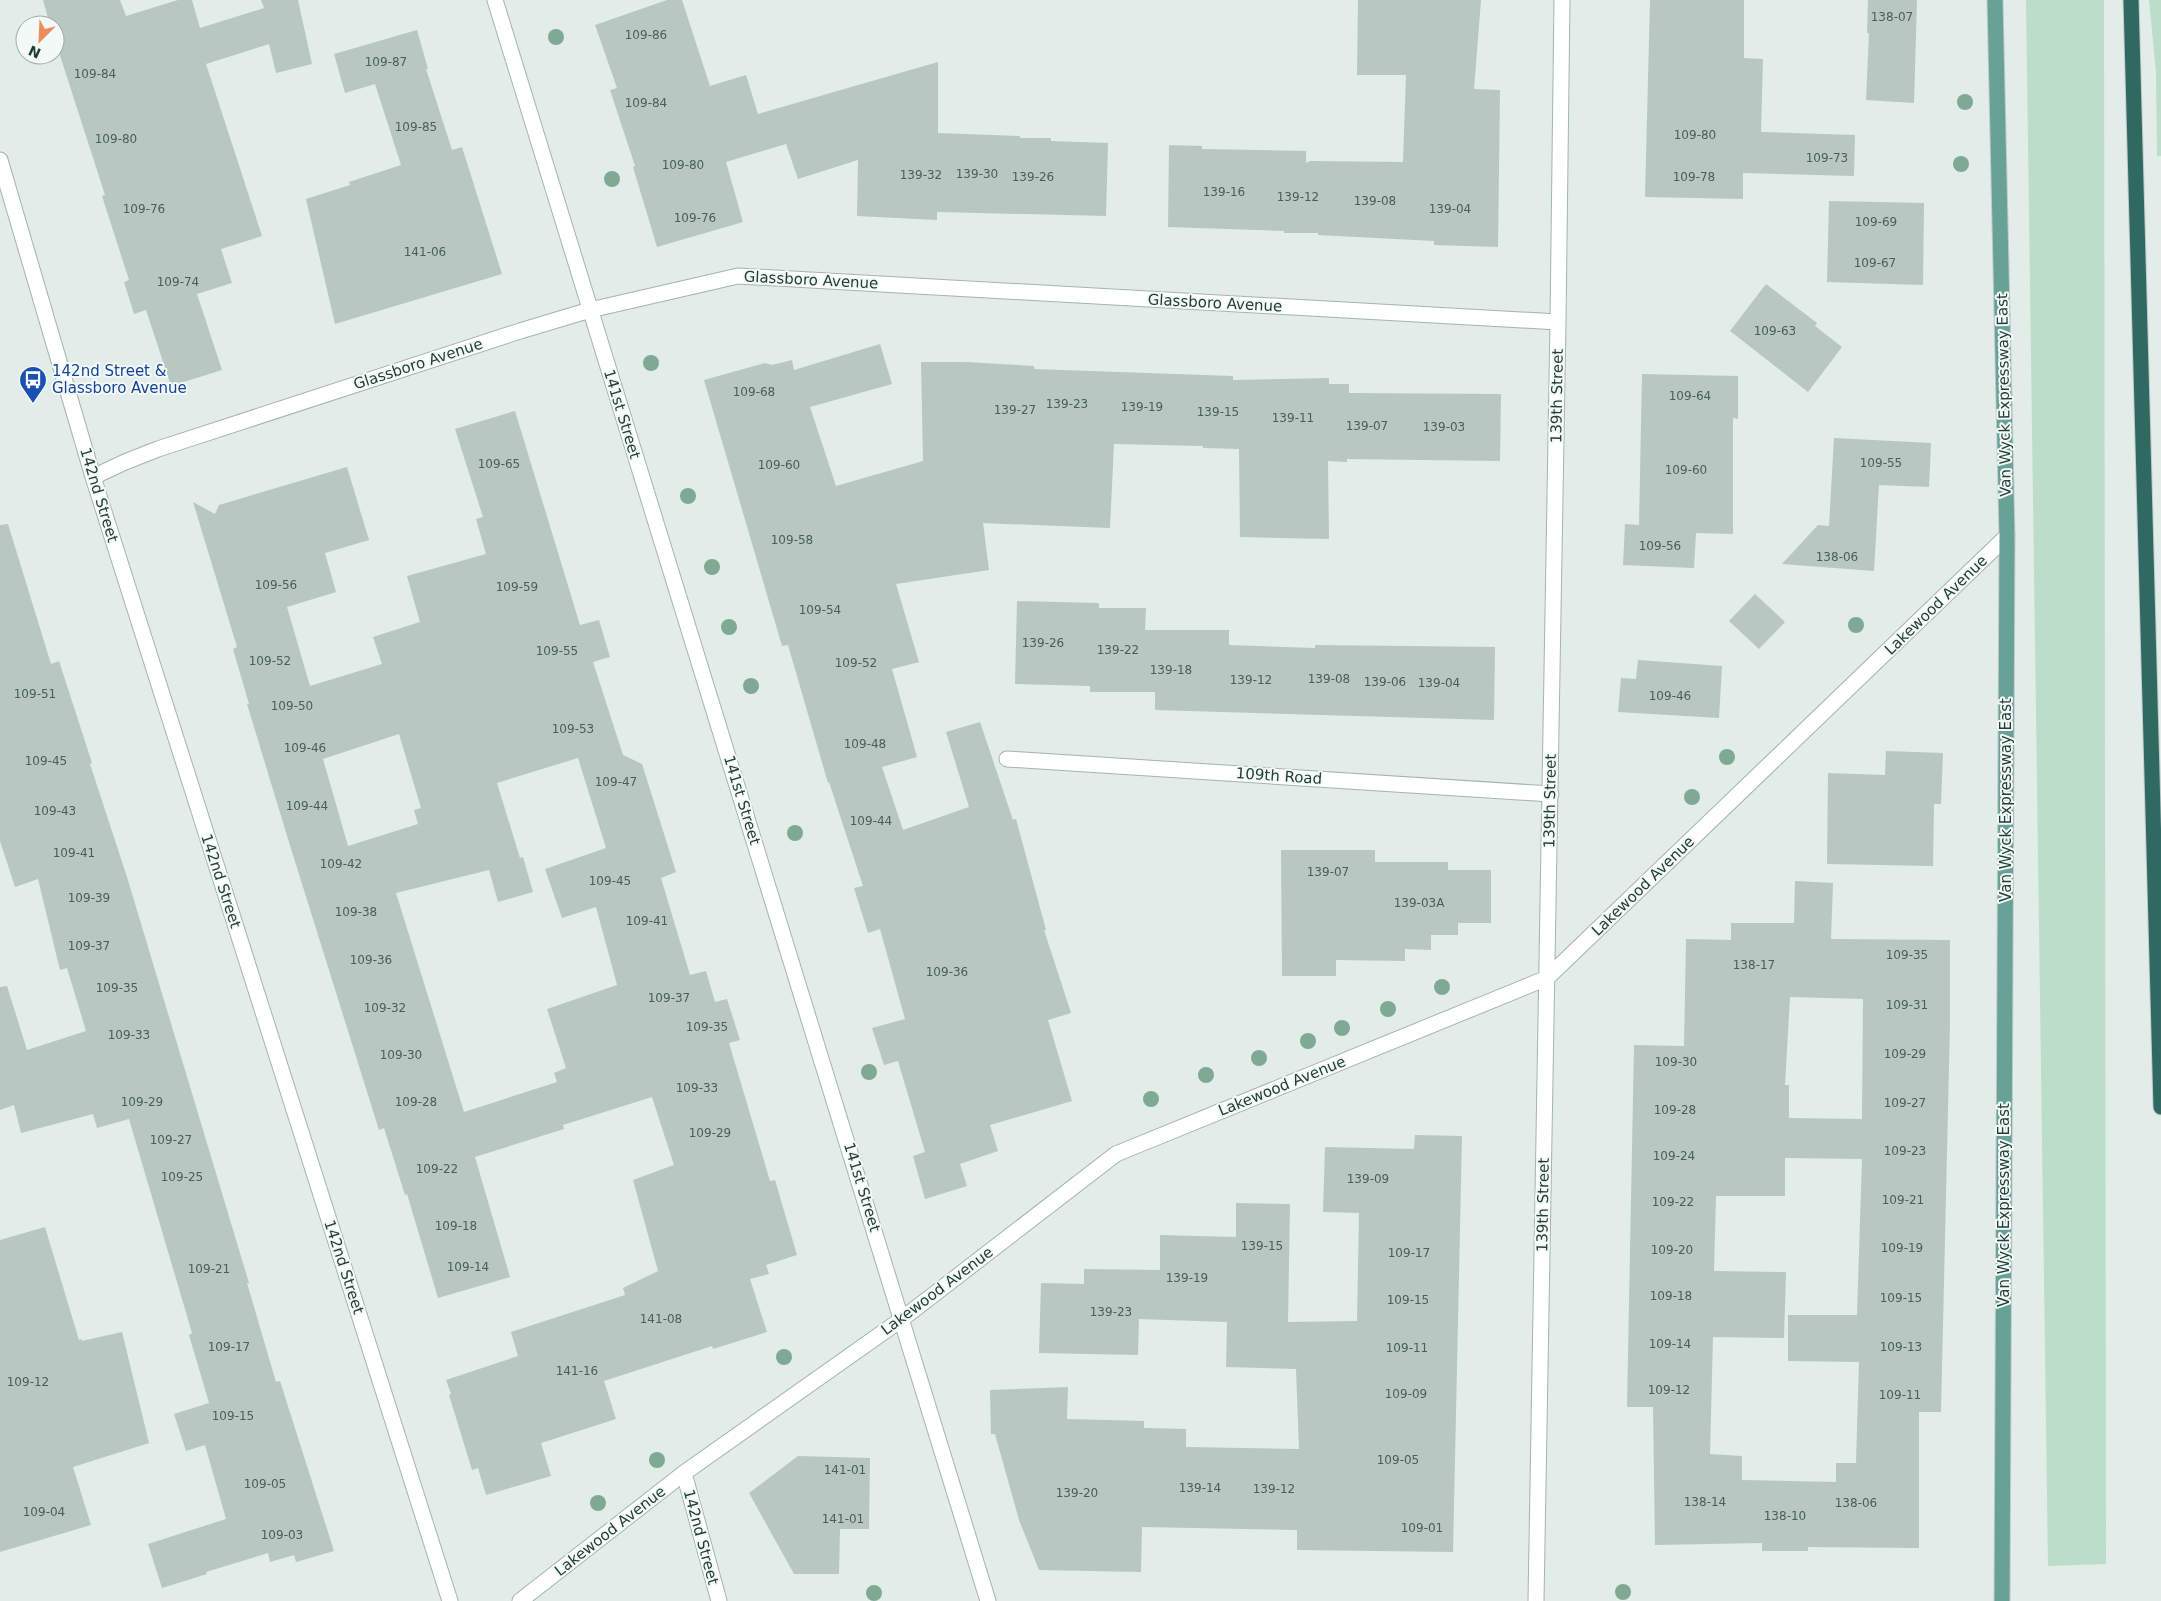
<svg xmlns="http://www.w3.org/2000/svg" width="2161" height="1601" viewBox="0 0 2161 1601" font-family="'DejaVu Sans',sans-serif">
<rect width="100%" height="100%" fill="#e2ece9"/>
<!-- green -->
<path fill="#bcddc7" d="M2026 0H2104L2106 1564 2048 1566Z
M2149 0H2161V156H2157L2156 72Z"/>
<!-- building -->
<path fill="#b8c7c2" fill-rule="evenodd" d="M43 0H120L126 16 178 0H192L200 28 264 8 261 0H298L312 64 276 73 269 44 206 64 262 236 221 249 232 283 197 294 222 370 171 386 146 310 134 314 124 282 129 280 102 196 105 195 55 40V25H50Z
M667 0H682L710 86 746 75 758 114 938 62V133L1020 136V138H1051V141L1108 143 1106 216 937 212V220L857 216 858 160 798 179 786 144 726 162 743 222 657 247 633 167 635 166 610 90 617 88 595 25Z
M1358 0H1481L1474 89 1500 90 1498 247 1434 245V241L1318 235V233H1284V231L1168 227 1169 145 1202 146V149L1306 151V163L1310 161 1403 162 1406 75H1357Z
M1650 0H1744V58L1763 59 1761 132 1855 135 1854 176 1743 173V199L1645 197Z
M1868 0H1917L1914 103 1866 100 1869 33H1867Z
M417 30 428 69H426L452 150 462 147 502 274 335 324 306 199 350 185 349 182 401 165 375 84 345 93 334 54Z
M1829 201 1924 203 1923 285 1827 282Z
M1766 284 1817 323 1815 326 1842 347 1808 392 1730 331Z
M880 344 892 384 810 407 836 486 923 461 921 362H966L1034 366V369L1233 376V380L1329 378V384H1349V393L1501 394 1500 461 1347 459V462L1328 461 1329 539 1240 537 1239 449 1203 448V446L1114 444 1110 528 983 523 989 570 896 584 919 662 892 669 917 757 882 767 903 830 969 807 946 732 980 722 1013 820 1016 819 1046 930H1044L1071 1013 1048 1020 1072 1101 990 1125 998 1151 960 1164 967 1186 925 1199 913 1156 925 1152 898 1061 884 1065 872 1028 905 1019 880 929 868 933 854 888 863 886 829 782 828 783 788 645 782 646 704 380 765 363 772 365 792 360 794 370Z
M1642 374 1738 376V419L1733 418V534L1696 533 1694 568 1623 565 1625 524 1639 525Z
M515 411 580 625 599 620 610 657 593 662 623 755 642 764 676 872 661 878 690 975 706 971 715 1002 727 999 740 1040 729 1043 770 1181 775 1180 797 1255 766 1265 769 1274 750 1279 767 1332 713 1349 712 1346 604 1381 616 1419 541 1443 551 1476 486 1495 478 1468 472 1470 449 1395 451 1394 446 1380 518 1356 511 1332 625 1295 623 1288 658 1271 633 1180 674 1165 652 1097 563 1125 564 1129 475 1157 510 1277 438 1298 407 1194 405 1195 384 1128 379 1130 288 839 247 704H249L233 649 237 647 193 502 215 514 219 505 347 467 369 540 325 553 336 592 287 607 310 686 382 664 373 637 420 622 407 576 486 554 476 519 483 517 455 429ZM399 734 421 808 414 810 418 824 348 846 323 759ZM578 758 606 848 545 869 562 918 596 907 617 985 547 1009 566 1068 554 1073 557 1082 464 1112 396 893 489 870 498 902 533 892 523 857 520 858 497 783Z
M1834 438 1931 443 1929 487 1879 485 1874 571 1782 564 1818 525 1829 526Z
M8 524 51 664 59 661 92 763 90 764 127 877 249 1283H247L276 1382 280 1381 334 1551 296 1562 294 1555 270 1562 268 1553 206 1572 207 1574 162 1588 148 1544 226 1519 205 1445 186 1451 174 1414 209 1403 189 1335 192 1333 129 1119 97 1128 93 1114 21 1133 14 1105 0 1110V987L7 986 27 1050 86 1031 67 968 60 970 38 879 15 887 0 841V525Z
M1755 594 1785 622 1759 649 1729 621Z
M1017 601 1099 603V608H1146L1145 630H1229V645L1315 648V645L1495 647 1494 720 1155 710V692H1090V686L1015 684Z
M1638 660 1722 666 1719 718 1618 712 1621 678 1636 679Z
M1886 751 1943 753 1941 804H1934L1933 866 1827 864 1828 773 1885 775Z
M1281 850H1375V862H1448V870H1491V923H1458V935H1431V950L1405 949V961L1336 960V976H1282Z
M1795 881 1833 883 1831 939 1950 940V1022L1941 1412H1919V1548L1808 1547V1551H1762V1543L1655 1545 1653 1407H1627L1634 1045 1684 1046 1686 939 1731 940V923H1794ZM1790 997 1863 999 1862 1119 1789 1118V1085H1785ZM1785 1158 1862 1159 1857 1315H1788V1361L1859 1362 1856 1463H1836V1482L1742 1480V1456L1710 1454 1713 1337 1784 1338 1786 1272 1714 1271 1716 1196H1785Z
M1415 1135 1462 1136 1453 1552 1297 1550V1530L1142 1527 1141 1572 1039 1570 1019 1520 995 1434H991L990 1390 1068 1387 1067 1419 1144 1421V1428L1186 1429V1447L1299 1449 1296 1369 1226 1367 1227 1322 1139 1319 1138 1355 1039 1353 1041 1283 1084 1284V1269L1160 1270V1235L1236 1237V1203L1290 1204 1288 1322 1357 1321 1359 1213 1323 1212 1325 1147 1414 1149Z
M45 1227 79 1340 82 1339V1341L122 1332 149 1443 73 1467 91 1525 0 1552V1240Z
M798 1456 870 1458 869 1529H840L839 1574H794L749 1493Z"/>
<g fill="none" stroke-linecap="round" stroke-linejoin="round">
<defs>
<path id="minor" d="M495 0 988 1601
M0 160 93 477 450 1601
M93 477 125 462 158 449 520 331 590 310 738 276 1558 322
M1007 759 1551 794
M684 1473 719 1601
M520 1601 684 1473 902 1319 1116 1154 1547 978 2007 536
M1536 1601 1558 322 1562 0"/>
<path id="major" d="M1995 0 2007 536 2002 1601"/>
<path id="highway" d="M2131 0 2161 1107"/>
</defs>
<!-- minor casing -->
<use href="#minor" stroke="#a5b4b0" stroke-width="17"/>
<!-- major casing -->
<use href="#major" stroke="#c1c9c7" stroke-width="17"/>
<!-- highway casing -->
<use href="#highway" stroke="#c1c9c7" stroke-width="17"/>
<!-- minor -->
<use href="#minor" stroke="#fff" stroke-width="15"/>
<!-- major -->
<use href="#major" stroke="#68a196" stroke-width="15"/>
<!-- highway -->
<use href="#highway" stroke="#2f6961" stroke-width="15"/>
</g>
<!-- trees -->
<g fill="#7fa994">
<circle cx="556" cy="37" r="8"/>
<circle cx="1965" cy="102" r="8"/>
<circle cx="1961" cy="164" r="8"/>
<circle cx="612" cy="179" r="8"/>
<circle cx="651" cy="363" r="8"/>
<circle cx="688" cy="496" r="8"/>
<circle cx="712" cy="567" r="8"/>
<circle cx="1856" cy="625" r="8"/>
<circle cx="729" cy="627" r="8"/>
<circle cx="751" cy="686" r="8"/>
<circle cx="1727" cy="757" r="8"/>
<circle cx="1692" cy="797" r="8"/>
<circle cx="795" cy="833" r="8"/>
<circle cx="1442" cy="987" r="8"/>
<circle cx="1388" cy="1009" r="8"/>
<circle cx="1342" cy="1028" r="8"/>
<circle cx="1308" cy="1041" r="8"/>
<circle cx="1259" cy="1058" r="8"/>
<circle cx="869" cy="1072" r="8"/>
<circle cx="1206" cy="1075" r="8"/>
<circle cx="1151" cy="1099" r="8"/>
<circle cx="784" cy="1357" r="8"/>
<circle cx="657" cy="1460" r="8"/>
<circle cx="598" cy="1503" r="8"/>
<circle cx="1623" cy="1592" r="8"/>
<circle cx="874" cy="1593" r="8"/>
</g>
<!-- icons -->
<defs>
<symbol id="bus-pin" viewBox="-11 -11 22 30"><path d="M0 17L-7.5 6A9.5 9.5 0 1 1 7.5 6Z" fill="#1a4fb4" stroke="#f3f9f6"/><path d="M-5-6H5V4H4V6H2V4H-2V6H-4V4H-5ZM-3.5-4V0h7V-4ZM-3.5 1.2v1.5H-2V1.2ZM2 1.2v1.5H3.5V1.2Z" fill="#fff"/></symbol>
</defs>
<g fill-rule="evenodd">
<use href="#bus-pin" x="17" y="364" width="32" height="43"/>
</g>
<g text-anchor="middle" stroke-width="4" stroke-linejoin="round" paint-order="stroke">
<!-- number labels -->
<g font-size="12" fill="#48605a">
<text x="1892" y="21">138-07</text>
<text x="646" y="39">109-86</text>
<text x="386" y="66">109-87</text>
<text x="95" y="78">109-84</text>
<text x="646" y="107">109-84</text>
<text x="416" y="131">109-85</text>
<text x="1695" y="139">109-80</text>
<text x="116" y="143">109-80</text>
<text x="1827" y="162">109-73</text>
<text x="683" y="169">109-80</text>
<text x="977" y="178">139-30</text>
<text x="921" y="179">139-32</text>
<text x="1033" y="181">139-26</text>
<text x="1694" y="181">109-78</text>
<text x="1224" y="196">139-16</text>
<text x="1298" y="201">139-12</text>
<text x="1375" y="205">139-08</text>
<text x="144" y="213">109-76</text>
<text x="1450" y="213">139-04</text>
<text x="695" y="222">109-76</text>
<text x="1876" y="226">109-69</text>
<text x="425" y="256">141-06</text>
<text x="1875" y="267">109-67</text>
<text x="178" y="286">109-74</text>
<text x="1775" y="335">109-63</text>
<text x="754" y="396">109-68</text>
<text x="1690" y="400">109-64</text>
<text x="1067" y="408">139-23</text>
<text x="1142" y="411">139-19</text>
<text x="1015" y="414">139-27</text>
<text x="1218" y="416">139-15</text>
<text x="1293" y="422">139-11</text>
<text x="1367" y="430">139-07</text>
<text x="1444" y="431">139-03</text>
<text x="1881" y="467">109-55</text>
<text x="499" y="468">109-65</text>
<text x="779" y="469">109-60</text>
<text x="1686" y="474">109-60</text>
<text x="792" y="544">109-58</text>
<text x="1660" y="550">109-56</text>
<text x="1837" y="561">138-06</text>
<text x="276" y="589">109-56</text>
<text x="517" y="591">109-59</text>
<text x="820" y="614">109-54</text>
<text x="1043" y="647">139-26</text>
<text x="1118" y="654">139-22</text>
<text x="557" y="655">109-55</text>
<text x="270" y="665">109-52</text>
<text x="856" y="667">109-52</text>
<text x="1171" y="674">139-18</text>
<text x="1329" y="683">139-08</text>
<text x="1251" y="684">139-12</text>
<text x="1385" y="686">139-06</text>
<text x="1439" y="687">139-04</text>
<text x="35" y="698">109-51</text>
<text x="1670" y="700">109-46</text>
<text x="292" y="710">109-50</text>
<text x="573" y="733">109-53</text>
<text x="865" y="748">109-48</text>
<text x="305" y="752">109-46</text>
<text x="46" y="765">109-45</text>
<text x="616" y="786">109-47</text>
<text x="307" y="810">109-44</text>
<text x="55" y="815">109-43</text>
<text x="871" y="825">109-44</text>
<text x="74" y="857">109-41</text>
<text x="341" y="868">109-42</text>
<text x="1328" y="876">139-07</text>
<text x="610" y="885">109-45</text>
<text x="89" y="902">109-39</text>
<text x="1419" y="907">139-03A</text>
<text x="356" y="916">109-38</text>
<text x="647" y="925">109-41</text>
<text x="89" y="950">109-37</text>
<text x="1907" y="959">109-35</text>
<text x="371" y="964">109-36</text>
<text x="1754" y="969">138-17</text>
<text x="947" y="976">109-36</text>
<text x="117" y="992">109-35</text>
<text x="669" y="1002">109-37</text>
<text x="1907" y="1009">109-31</text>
<text x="385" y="1012">109-32</text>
<text x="707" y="1031">109-35</text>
<text x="129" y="1039">109-33</text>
<text x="1905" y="1058">109-29</text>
<text x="401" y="1059">109-30</text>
<text x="1676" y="1066">109-30</text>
<text x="697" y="1092">109-33</text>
<text x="142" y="1106">109-29</text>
<text x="416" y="1106">109-28</text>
<text x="1905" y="1107">109-27</text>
<text x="1675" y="1114">109-28</text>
<text x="710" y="1137">109-29</text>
<text x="171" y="1144">109-27</text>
<text x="1905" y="1155">109-23</text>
<text x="1674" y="1160">109-24</text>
<text x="437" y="1173">109-22</text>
<text x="182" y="1181">109-25</text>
<text x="1368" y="1183">139-09</text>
<text x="1903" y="1204">109-21</text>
<text x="1673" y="1206">109-22</text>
<text x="456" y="1230">109-18</text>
<text x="1262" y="1250">139-15</text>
<text x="1902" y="1252">109-19</text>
<text x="1672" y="1254">109-20</text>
<text x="1409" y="1257">109-17</text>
<text x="468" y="1271">109-14</text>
<text x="209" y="1273">109-21</text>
<text x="1187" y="1282">139-19</text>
<text x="1671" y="1300">109-18</text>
<text x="1901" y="1302">109-15</text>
<text x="1408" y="1304">109-15</text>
<text x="1111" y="1316">139-23</text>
<text x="661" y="1323">141-08</text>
<text x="1670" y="1348">109-14</text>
<text x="229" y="1351">109-17</text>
<text x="1901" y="1351">109-13</text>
<text x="1407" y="1352">109-11</text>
<text x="577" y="1375">141-16</text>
<text x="28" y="1386">109-12</text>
<text x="1669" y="1394">109-12</text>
<text x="1406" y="1398">109-09</text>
<text x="1900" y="1399">109-11</text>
<text x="233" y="1420">109-15</text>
<text x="1398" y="1464">109-05</text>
<text x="845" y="1474">141-01</text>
<text x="265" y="1488">109-05</text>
<text x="1200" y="1492">139-14</text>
<text x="1274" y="1493">139-12</text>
<text x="1077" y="1497">139-20</text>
<text x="1705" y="1506">138-14</text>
<text x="1856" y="1507">138-06</text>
<text x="44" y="1516">109-04</text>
<text x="1785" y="1520">138-10</text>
<text x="843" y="1523">141-01</text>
<text x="1422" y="1532">109-01</text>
<text x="282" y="1539">109-03</text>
</g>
<!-- street labels -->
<g font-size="15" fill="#233d38" stroke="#f3f9f6">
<text transform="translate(811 280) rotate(3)" y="5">Glassboro Avenue</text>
<text transform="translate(1215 303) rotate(3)" y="5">Glassboro Avenue</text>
<text transform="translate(418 364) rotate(-18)" y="5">Glassboro Avenue</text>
<text transform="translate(2004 395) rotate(-91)" y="5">Van Wyck Expressway East</text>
<text transform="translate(1557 396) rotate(-89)" y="5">139th Street</text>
<text transform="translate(622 414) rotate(73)" y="5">141st Street</text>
<text transform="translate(99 495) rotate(73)" y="5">142nd Street</text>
<text transform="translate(1936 605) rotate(-44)" y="5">Lakewood Avenue</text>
<text transform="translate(1279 776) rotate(4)" y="5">109th Road</text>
<text transform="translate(742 800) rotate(73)" y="5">141st Street</text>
<text transform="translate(2006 800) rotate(-90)" y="5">Van Wyck Expressway East</text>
<text transform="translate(1550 801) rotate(-89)" y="5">139th Street</text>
<text transform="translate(221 881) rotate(72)" y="5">142nd Street</text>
<text transform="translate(1643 886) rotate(-44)" y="5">Lakewood Avenue</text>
<text transform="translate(1282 1086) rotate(-22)" y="5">Lakewood Avenue</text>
<text transform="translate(862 1187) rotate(73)" y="5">141st Street</text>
<text transform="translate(1543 1205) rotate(-89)" y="5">139th Street</text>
<text transform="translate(2004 1205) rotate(-90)" y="5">Van Wyck Expressway East</text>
<text transform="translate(344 1267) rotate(72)" y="5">142nd Street</text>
<text transform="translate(937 1291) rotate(-37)" y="5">Lakewood Avenue</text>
<text transform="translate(610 1531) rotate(-38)" y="5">Lakewood Avenue</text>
<text transform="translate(701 1537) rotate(75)" y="5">142nd Street</text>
</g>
<!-- transit labels -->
<g font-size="15" fill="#164399" stroke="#f3f9f6" text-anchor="start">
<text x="52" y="376">142nd Street &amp;<tspan x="52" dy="17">Glassboro Avenue</tspan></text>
</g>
</g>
<!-- north arrow -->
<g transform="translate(40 40) rotate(204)"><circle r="24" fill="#f3f9f6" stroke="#a0aeaa"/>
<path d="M0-4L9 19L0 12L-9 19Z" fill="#ef8c5e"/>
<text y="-8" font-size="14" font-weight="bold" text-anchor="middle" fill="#233d38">N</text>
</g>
</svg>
